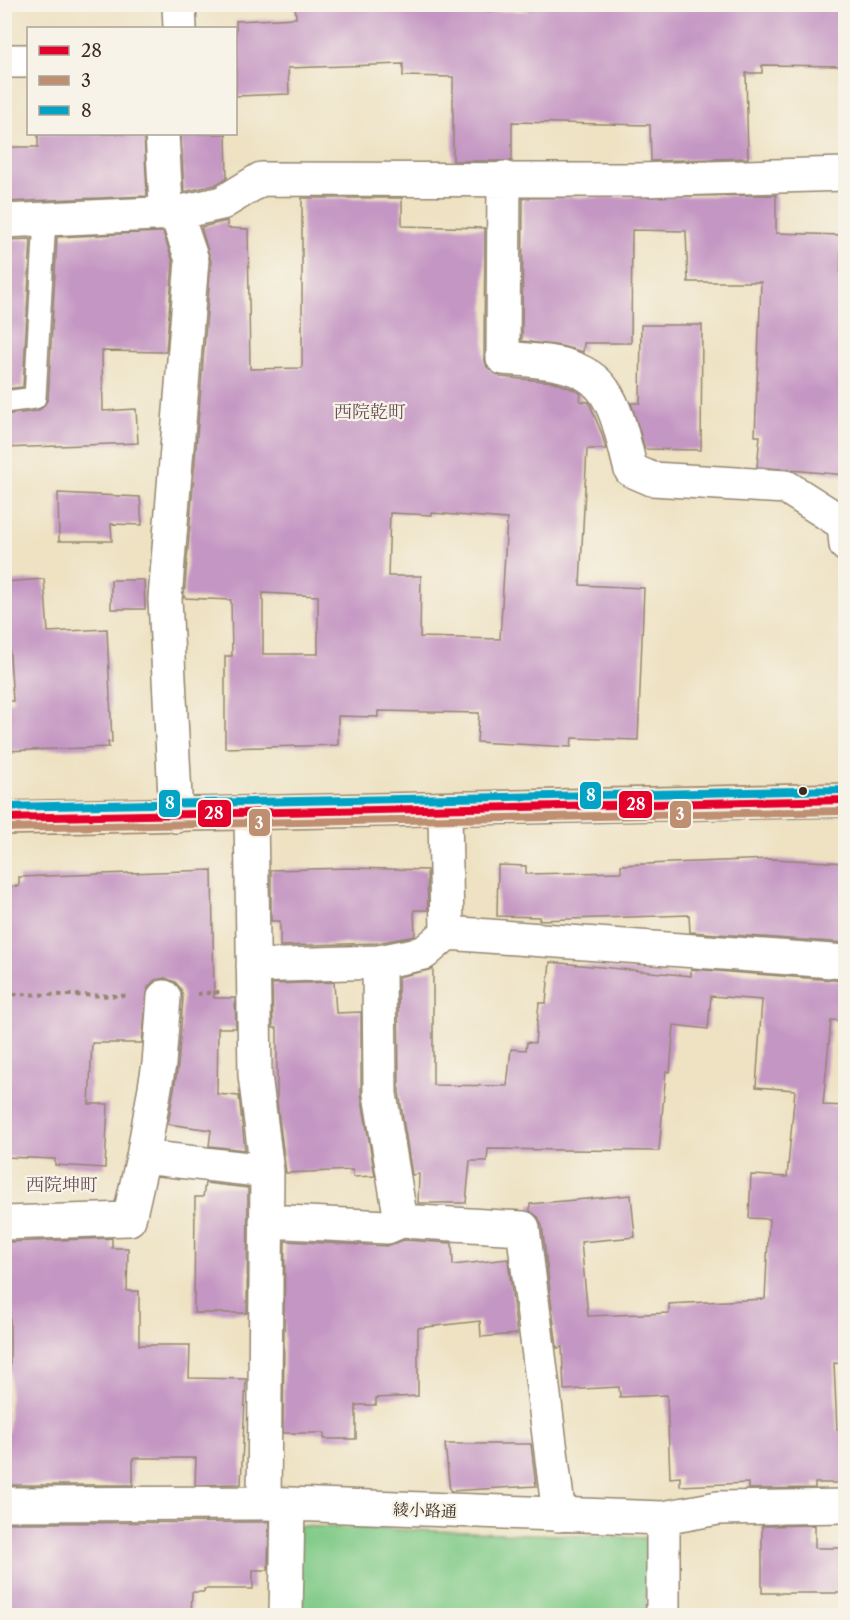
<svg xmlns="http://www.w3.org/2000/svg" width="850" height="1620" viewBox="0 0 850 1620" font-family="'Libre Caslon Text','Noto Serif JP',serif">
<rect width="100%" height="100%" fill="#f7f3e8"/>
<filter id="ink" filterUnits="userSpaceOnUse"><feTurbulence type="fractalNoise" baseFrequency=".0167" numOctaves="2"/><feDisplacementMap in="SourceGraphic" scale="12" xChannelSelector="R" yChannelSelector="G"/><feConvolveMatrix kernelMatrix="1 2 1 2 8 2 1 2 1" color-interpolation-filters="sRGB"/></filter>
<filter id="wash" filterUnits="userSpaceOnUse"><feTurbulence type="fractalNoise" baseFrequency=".008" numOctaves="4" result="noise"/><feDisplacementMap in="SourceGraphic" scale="24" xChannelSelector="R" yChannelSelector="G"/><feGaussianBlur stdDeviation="1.35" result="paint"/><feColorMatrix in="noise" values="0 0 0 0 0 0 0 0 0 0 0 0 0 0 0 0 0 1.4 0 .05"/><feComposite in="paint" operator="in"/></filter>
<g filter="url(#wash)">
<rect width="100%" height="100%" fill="#eee2c3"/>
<!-- green -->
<path fill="#80ca87" stroke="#5e7a52" stroke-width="1.5" d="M298 1526 646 1538V1615L298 1616Z"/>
<g id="blocks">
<!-- building -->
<path fill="#c496c3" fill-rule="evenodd" d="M295 4 473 5V11H529V4H846V66L762 65V73H746L748 158 651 161 650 125 512 122V161H453V77L403 76V64L288 68 289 94 236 96V21L296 18Z
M38 134H144L147 196 4 202V147H38Z
M181 134H226L227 178 215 185 184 192Z
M776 195V233L841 235 840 323H846V475L757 467 760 436H755L761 282H688L686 231 632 230 631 343H584L583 352 561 346 522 341 523 198Z
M302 198H402V226L485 228 484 358 487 367 501 377 554 382 575 390 581 394 580 401 589 402 602 434 606 449H587L580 585 644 588 638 740 572 738 571 747 477 742 479 713 378 711V717L338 716V745L225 748V656H232L231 600 184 598 211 261 201 227 227 221V228L248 229 250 369 302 368ZM390 513 432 515V513L507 519 500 639 420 637 421 576H388ZM263 593 318 596V654H263Z
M163 232 173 262 166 352 102 351 103 411 136 409 138 443 4 448V415L37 411 42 408 48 399 57 237Z
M31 239 23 387 4 389V240Z
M641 325H702L701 450 645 449 631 403H640Z
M58 493 140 497 142 525 111 524 112 541H59Z
M44 579 48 632 107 629 112 742H108L109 747 4 751V701H13L5 582Z
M111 580H144L145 609H111Z
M773 859 846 863 845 943 690 932 689 915 539 920V917L497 916 498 865 526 866V874L621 872V865Z
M351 868 427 870 428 910H414L415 936 377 943 280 946V921H271V870Z
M212 870 214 998H235L236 1028H218L217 1094 239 1096 245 1150 209 1146 211 1130 168 1124 178 1065 183 998 181 989 175 982 165 978 155 980 148 987 142 1043H92L89 1104H108L105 1168 55 1165V1159L4 1157V887L19 886V877Z
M550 962 691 976V969L846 981V1021L831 1020 823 1105 846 1106 843 1226H846V1364L834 1363 837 1430H846V1483H815V1488L748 1489V1483L680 1486V1477L670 1478 667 1395 620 1397 619 1387 564 1390 562 1347 557 1348 542 1226 538 1217 530 1211V1204L631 1195 635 1237 581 1242 588 1316 669 1313V1304L765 1299 769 1219 749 1218 751 1175 787 1177 795 1090 756 1087 762 1000 711 996 708 1029 674 1025 670 1072 666 1071 659 1151 488 1149 487 1161H470L466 1203H418L419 1174 412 1175 399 1092 398 977 433 969V1085L507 1086 511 1049 526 1050 527 1042 535 1043 539 1003H546Z
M334 982 336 1013 361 1012V1094L375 1176 353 1177V1170L286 1173 277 1101V1028H273L272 984Z
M205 1183 248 1188 247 1313H194L195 1197H203Z
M112 1238V1248H128L127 1291H139V1345H190L189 1378 246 1379 241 1484 195 1485 196 1458H133V1485H4V1432H8L10 1383V1310H6L8 1242Z
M404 1240 452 1243 453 1265 508 1259 517 1334 481 1337 480 1321 418 1328V1396L376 1398V1405H356V1439H324V1433H283L285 1241 386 1246Z
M445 1444H531L536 1486 450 1491Z
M269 1522 268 1570H253V1589H204V1592H192L191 1616H4V1523Z
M815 1525V1548H846V1593H762V1526Z"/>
</g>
</g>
<g filter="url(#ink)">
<use href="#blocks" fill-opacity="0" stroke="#948670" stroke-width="1.5"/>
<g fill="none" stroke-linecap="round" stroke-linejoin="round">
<defs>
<path id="service" d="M4 402 35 398 45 219"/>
<path id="minor" d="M179 4 180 28
M4 61H28
M162 134 166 204 176 213 192 260 165 599 176 816
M504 178 503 358C536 361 583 360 604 391 619 412 624 445 631 470L652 479 786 487 844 524 846 545
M4 221 176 213 222 203 261 179 638 180 846 174
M251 813 255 1075 267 1171 264 1503
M447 933 846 962
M379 962 380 1094 401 1221
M253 966 379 962 424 953 447 933 445 809
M143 1157 159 1064 164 997
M266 1221 387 1227 401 1221 523 1228 559 1515
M4 1223 129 1219 143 1157 267 1171
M4 1504 264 1503 663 1518 718 1508 846 1506
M286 1616 288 1504
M663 1616V1518"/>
<path id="primary" d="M4 818 846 800"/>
</defs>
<!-- service casing -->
<use href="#service" stroke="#948670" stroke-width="24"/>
<!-- minor casing -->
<use href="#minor" stroke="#948670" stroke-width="36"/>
<!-- primary casing -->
<use href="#primary" stroke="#948670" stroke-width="36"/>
<!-- path -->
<path stroke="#948670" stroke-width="4" stroke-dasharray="4.5 4.5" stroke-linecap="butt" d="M4 994 130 996
M197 994 220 992"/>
<!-- service -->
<use href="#service" stroke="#fff" stroke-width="21"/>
<!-- minor -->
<use href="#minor" stroke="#fff" stroke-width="33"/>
<!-- primary -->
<use href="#primary" stroke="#fdbc70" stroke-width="33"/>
<defs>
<path id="bus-1" d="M4 818 846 800"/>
<path id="bus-2" d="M4 828 846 811"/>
<path id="bus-3" d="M4 807 846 790"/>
</defs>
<!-- bus-1 casing -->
<use href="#bus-1" stroke="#f7f3e8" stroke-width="12"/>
<!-- bus-2 casing -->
<use href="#bus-2" stroke="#f7f3e8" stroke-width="12"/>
<!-- bus-3 casing -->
<use href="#bus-3" stroke="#f7f3e8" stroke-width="12"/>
<!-- bus-1 -->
<use href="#bus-1" stroke="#e4002b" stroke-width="8"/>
<!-- bus-2 -->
<use href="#bus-2" stroke="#bf8f71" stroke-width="8"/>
<!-- bus-3 -->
<use href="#bus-3" stroke="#03a3c5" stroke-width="8"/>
</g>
</g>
<!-- markers -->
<circle fill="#3b2a1e" stroke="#f7f3e8" stroke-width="2" cx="803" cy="791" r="5"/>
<g text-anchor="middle" stroke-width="4.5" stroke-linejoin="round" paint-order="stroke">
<!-- street labels -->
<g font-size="16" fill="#3b2a1e" stroke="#f7f3e8">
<text transform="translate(425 1510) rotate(2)" y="6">綾小路通</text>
</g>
<!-- neighbourhood labels -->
<g font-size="18" fill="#6b5058" stroke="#f7f3e8">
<text x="370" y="418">西院乾町</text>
<text x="62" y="1191">西院坤町</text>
</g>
</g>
<g stroke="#f7f3e8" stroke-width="2">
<rect x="579" y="781" width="23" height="29" rx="6" fill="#03a3c5"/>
<rect x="158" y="789" width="23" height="29" rx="6" fill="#03a3c5"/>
<rect x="618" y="790" width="35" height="29" rx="6" fill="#e4002b"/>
<rect x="197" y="799" width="35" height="29" rx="6" fill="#e4002b"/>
<rect x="669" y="800" width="23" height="29" rx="6" fill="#bf8f71"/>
<rect x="248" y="808" width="23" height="29" rx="6" fill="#bf8f71"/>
</g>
<g font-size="16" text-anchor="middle" font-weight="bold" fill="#fff">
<text x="591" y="801">8</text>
<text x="170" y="809">8</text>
<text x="636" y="810">28</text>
<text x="214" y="819">28</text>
<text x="680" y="820">3</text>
<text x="259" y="829">3</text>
</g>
<!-- margin -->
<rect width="850" height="1620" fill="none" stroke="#f7f3e8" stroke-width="24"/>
<!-- legend -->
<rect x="27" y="27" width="210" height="108" fill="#f7f3e8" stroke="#aca397" stroke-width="1.5"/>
<rect x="39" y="46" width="30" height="9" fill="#e4002b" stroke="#aca397" stroke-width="1.5"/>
<text x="81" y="57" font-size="18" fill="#3b2a1e">28</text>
<rect x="39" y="76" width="30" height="9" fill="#bf8f71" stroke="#aca397" stroke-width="1.5"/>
<text x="81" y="87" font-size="18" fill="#3b2a1e">3</text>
<rect x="39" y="106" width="30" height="9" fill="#03a3c5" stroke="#aca397" stroke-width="1.5"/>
<text x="81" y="117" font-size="18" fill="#3b2a1e">8</text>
</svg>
